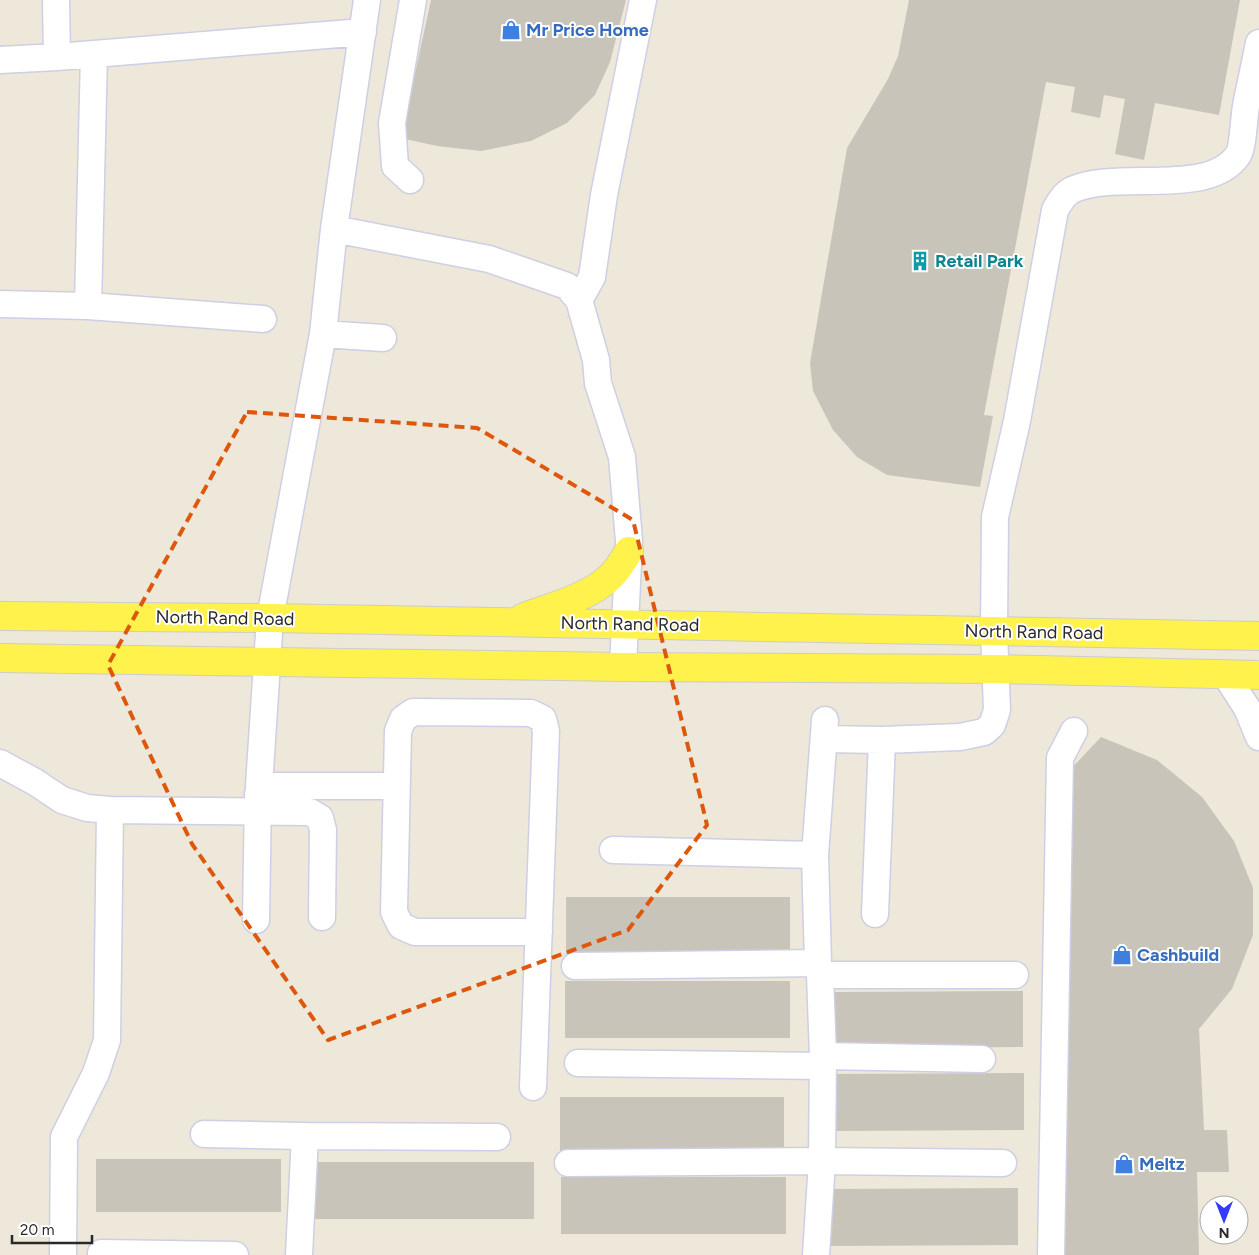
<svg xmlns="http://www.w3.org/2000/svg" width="1259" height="1255" viewBox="0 0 1259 1255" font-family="Figtree,sans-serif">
<rect width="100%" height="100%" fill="#ede8d9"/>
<!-- building -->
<path fill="#c8c4b9" d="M431 0H626L610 62 595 95 567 123 531 141 481 151 437 146 401 138Z
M909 0H1240L1219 115 1155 103 1144 160 1115 154 1125 99 1104 95 1100 118 1071 112 1075 87 1046 82 984 415 993 416 980 487 887 475 857 457 833 430 813 391 810 363 847 148 888 79 898 56Z
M1101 737 1157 760 1202 797 1234 841 1253 888V935L1232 989 1199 1029 1204 1130H1227L1229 1172H1197L1199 1255H1064L1069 771Z
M566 897H790V954H566Z
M565 981H790V1038H565Z
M1023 991V1047L834 1049V992Z
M1024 1073V1130L836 1131 835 1074Z
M560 1097H784V1153H560Z
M96 1159H281V1212H96Z
M310 1162H534V1219H310Z
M561 1177H786V1234H561Z
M1018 1188V1245L829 1246V1189Z"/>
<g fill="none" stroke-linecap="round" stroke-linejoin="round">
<defs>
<path id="minor" d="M56 0 57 57
M367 0 334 229 323 334 270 618 259 786H396
M94 54 88 306 263 319
M0 60 57 57 363 32
M410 180 395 166 392 123 413 0
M334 229 489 259 567 286 579 300 596 360 598 383 622 457 629 541 623 667
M579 300 592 277 604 195 643 0
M0 304 88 306
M323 334 383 338
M1225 674 1247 708 1259 737
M824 739 882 740
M0 763 35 782 62 800 87 808 110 810
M613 850 815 855
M875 914 882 740 960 737 984 732 992 725 997 710 994 631 995 517 1017 421 1055 210C1059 203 1064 194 1072 190 1117 169 1209 198 1238 155 1243 148 1244 117 1246 106 1250 85 1255 64 1259 43
M256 920 258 794
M575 966 818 963
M820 975H1015
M823 1056 982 1059
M578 1063 822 1066
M533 1087 546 731 543 719 531 713 413 712 403 719 398 731 394 912 401 926 415 932H539
M204 1134 305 1136
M568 1163 822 1161 1003 1163
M101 1253 235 1255
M63 1255 64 1137 96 1073 107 1040 110 810 310 812 320 818 323 830 322 917
M299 1255 305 1136 497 1137
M816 1255 822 1161 823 1056 820 975 818 963 815 855 825 720
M1051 1255 1060 758 1074 731"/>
<path id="major" d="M0 616 270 618 1259 636
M524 617C549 608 592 596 610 577 618 570 623 560 629 551
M0 658 623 667 996 669 1259 675"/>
</defs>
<!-- minor casing -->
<use href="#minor" stroke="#cecfe4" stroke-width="29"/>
<!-- major casing -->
<use href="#major" stroke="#ccc" stroke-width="30"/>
<!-- minor -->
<use href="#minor" stroke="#fff" stroke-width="26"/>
<!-- major -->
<use href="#major" stroke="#fff24c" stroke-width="28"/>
</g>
<!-- marked area -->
<path fill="none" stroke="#de570d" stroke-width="4" stroke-dasharray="10 6" stroke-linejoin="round" d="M247 412 477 428 633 520 707 825 628 930 328 1040 192 844 108 665Z"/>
<!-- icons -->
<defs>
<symbol id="shop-bare" viewBox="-9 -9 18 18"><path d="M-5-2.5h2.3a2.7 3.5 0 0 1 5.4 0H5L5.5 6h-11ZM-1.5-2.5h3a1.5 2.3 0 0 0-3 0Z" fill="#3f7fe0" stroke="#fff" stroke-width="2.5" paint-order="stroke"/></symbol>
<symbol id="building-bare" viewBox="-9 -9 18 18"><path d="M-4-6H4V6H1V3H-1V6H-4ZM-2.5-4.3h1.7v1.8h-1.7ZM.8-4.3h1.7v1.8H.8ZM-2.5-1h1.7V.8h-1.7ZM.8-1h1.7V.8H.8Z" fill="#0f9aa8" stroke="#fff" stroke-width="2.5" paint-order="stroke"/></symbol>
</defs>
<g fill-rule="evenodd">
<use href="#shop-bare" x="497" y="16" width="28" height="28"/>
<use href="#building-bare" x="906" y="247" width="28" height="28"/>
<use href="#shop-bare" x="1108" y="941" width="28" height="28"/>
<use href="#shop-bare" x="1110" y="1150" width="28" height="28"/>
</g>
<g text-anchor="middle" stroke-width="4" stroke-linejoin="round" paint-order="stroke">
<!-- shop labels -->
<g font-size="18" font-weight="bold" fill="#366cbe" stroke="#fff" text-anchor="start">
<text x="526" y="36">Mr Price Home</text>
<text x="1137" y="961">Cashbuild</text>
<text x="1139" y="1170">Meltz</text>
</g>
<!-- culture labels -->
<g font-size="18" font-weight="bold" fill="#0d838f" stroke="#fff" text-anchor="start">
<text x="935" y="267">Retail Park</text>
</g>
<!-- street labels -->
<g font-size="18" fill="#292929" stroke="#fff">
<text transform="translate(225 618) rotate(1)" y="6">North Rand Road</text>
<text transform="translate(630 624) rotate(1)" y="6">North Rand Road</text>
<text transform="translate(1034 632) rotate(1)" y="6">North Rand Road</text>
</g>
</g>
<!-- north arrow -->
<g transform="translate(1224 1220) rotate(180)"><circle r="24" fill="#ffffff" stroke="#a9a9a9"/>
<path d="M0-4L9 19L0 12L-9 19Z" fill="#343aff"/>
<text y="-8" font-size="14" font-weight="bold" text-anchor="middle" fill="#292929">N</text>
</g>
<!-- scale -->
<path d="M12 1235v8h80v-8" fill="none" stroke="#292929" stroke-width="2.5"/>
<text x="20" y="1235" font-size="15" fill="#292929" stroke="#ffffff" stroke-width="4" paint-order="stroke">20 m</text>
</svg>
